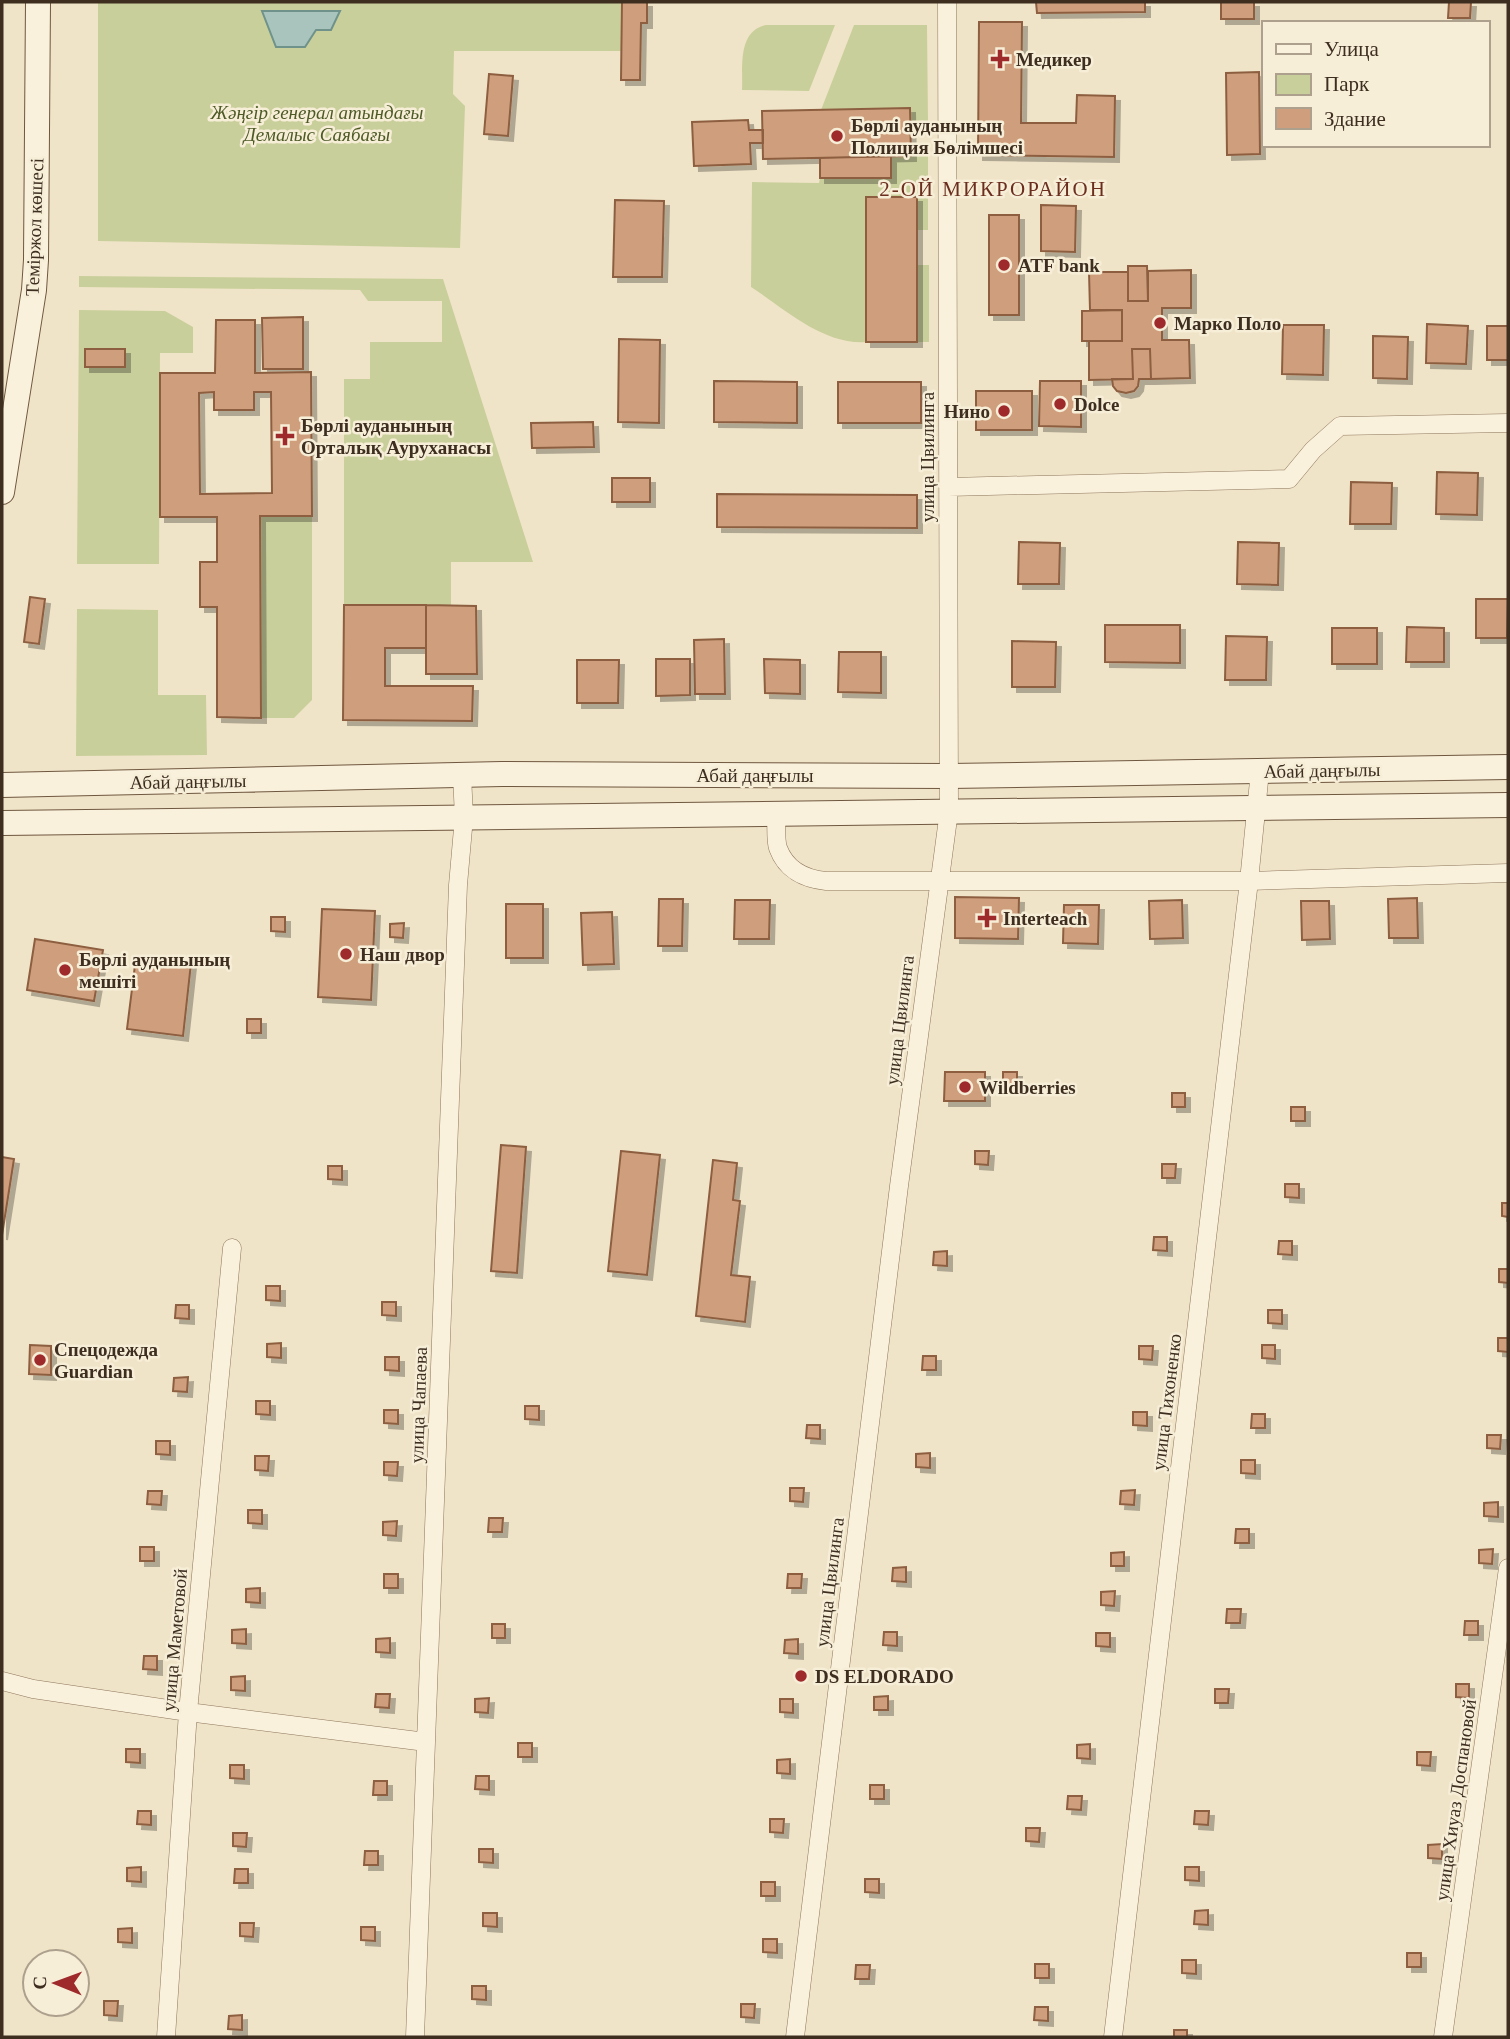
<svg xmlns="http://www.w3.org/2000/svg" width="1510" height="2039" viewBox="0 0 1510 2039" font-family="'Times New Roman',serif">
<defs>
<filter id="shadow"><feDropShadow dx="5" dy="5" stdDeviation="0" flood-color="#0004"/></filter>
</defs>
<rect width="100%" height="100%" fill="#f0e4c8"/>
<!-- green -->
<path fill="#c9cf9b" d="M98 2H622V51H454L453 94 465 106 460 248 98 241Z
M766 25H835L809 91 742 90C743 68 737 31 766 25Z
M854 25H927L928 121H910V109L821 110Z
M911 143H928V230H917L916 197H866V342C823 345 785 309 751 287L752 182 819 183 820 178H891V156Z
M917 265H929V342H917Z
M79 276 443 279 533 562H451V605H344V379H370V342H442V301H368L360 290 79 287Z
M79 310 165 311 193 327V353H160L159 564H77Z
M260 516H312V700L294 718H261Z
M77 609 158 610V695H206L207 755 76 756Z"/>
<!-- water -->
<path fill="#a9c4bc" stroke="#6f938a" stroke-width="2" d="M262 11H340L331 30H316L305 47H276Z"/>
<!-- building -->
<path fill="#cf9f7d" stroke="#8d5f41" stroke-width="2" fill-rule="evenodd" filter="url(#shadow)" d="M622 2H647V23H641L640 80H621Z
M1036 2H1145V12L1037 13Z
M1221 2H1254V19H1221Z
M1449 2H1471L1470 18H1448Z
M979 22H1022L1021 123H1076L1077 95 1115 96 1114 157 978 155Z
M1259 72 1260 154 1227 155 1226 73Z
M489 74 513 76 508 136 484 134Z
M910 108 911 156 763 159 762 111Z
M748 120 749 130H763V143H750L751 164 694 166 692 122Z
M891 156V178H820V158Z
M866 197H917V342H866Z
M615 200 664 201 662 277H613Z
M1041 205 1076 206 1075 252 1041 251Z
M989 215H1019V315H989Z
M1128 266H1147L1148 301H1128Z
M1191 270V308H1162V340H1189L1190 378 1151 379 1150 349H1132L1133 379 1089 380V341H1122V310H1090L1089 272H1128V301H1148V271Z
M1122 310V341H1082V311Z
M303 317V369H263L262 318Z
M216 320H255V373L311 372 312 516H260L261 718 217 717V607H200V562H217V517H160V373H215ZM214 392V410H254V392H271L272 493 200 494 199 393Z
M1427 324 1468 326 1466 364 1426 363Z
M1283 325H1324L1323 375 1282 374Z
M1487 326H1508V360H1487Z
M1373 336 1408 337 1407 379 1373 378Z
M619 339 660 340 659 423 618 422Z
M85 349H125V367H85Z
M1132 349H1150L1151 379H1139L1138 386 1134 391 1126 393 1117 391 1113 386 1112 379H1133Z
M714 381 797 382V423L714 422Z
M1040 381H1081V427L1039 426Z
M838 382H921V423H838Z
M976 391H1032V430H976Z
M593 422 594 447 532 448 531 423Z
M1437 472 1478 473 1477 515 1436 514Z
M612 478H650V502H612Z
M1351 482 1392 483 1391 524H1350Z
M717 494 917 495V528L717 527Z
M1019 542 1060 543 1059 584H1018Z
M1238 542 1279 543 1278 585 1237 584Z
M30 597 45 599 39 644 24 642Z
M1476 599H1508L1507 638H1476Z
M344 605H426V648H385V686H473L472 721 343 720Z
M426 605 476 606 477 674H426Z
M1105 625H1180V663L1105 662Z
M1407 627 1444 628V662H1406Z
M1332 628H1377V664H1332Z
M1226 636 1267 637 1266 680H1225Z
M724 639 725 694H695L694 640Z
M1012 641 1056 642 1055 687H1012Z
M839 652H881V693L838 692Z
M656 659H690V695L656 696Z
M764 659 800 660V694L765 693Z
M577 660H619L618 703H577Z
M955 897 1019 898 1018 939 955 938Z
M1417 898 1418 938H1389L1388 899Z
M659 899H683L682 946H658Z
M735 900H770L769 939H734Z
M1182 900 1183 938 1150 939 1149 901Z
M1301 901H1329L1330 939 1302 940Z
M506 904H543V958H506Z
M1064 905H1099L1098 944 1063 943Z
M322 909 375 911 371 1000 318 997Z
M612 912 614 964 583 965 581 913Z
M271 917H285V932L271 931Z
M404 923 403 938 390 937V924Z
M35 939 103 950 94 1001 27 990Z
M136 957 191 963 183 1036 127 1029Z
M247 1019H261V1033H247Z
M945 1072H985V1101H944Z
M1003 1072H1017V1086H1003Z
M1172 1093H1185V1107H1172Z
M1291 1107H1305V1121H1291Z
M501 1145 526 1147 517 1273 491 1271Z
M621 1151 660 1155 647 1275 608 1271Z
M975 1151H989L988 1165 975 1164Z
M2 1157 14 1159 2 1235Z
M713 1160 737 1163 733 1200 740 1201 731 1275 750 1277 745 1322 696 1316Z
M1162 1164H1176L1175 1178H1162Z
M328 1166H342V1180L328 1179Z
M1285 1184H1299V1198L1285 1197Z
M1502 1203H1508V1217L1502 1216Z
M1154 1237H1167V1251L1153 1250Z
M1279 1241H1292V1255L1278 1254Z
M947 1251V1266L933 1265 934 1252Z
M1499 1269H1508V1283L1499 1282Z
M266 1286H280V1301L266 1300Z
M382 1302H396V1316L382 1315Z
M176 1305H189V1319L175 1318Z
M1268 1310H1282V1324L1268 1323Z
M1498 1338H1508V1352L1498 1351Z
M281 1343V1358L267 1357V1344Z
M30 1345 51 1346V1375L29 1374Z
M1262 1345H1275V1359L1262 1358Z
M1139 1346H1153L1152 1360 1139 1359Z
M923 1356H936V1370H922Z
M385 1357H399V1371L385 1370Z
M188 1377 187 1392 173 1391 174 1378Z
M256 1401H270V1415L256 1414Z
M525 1406H539V1420L525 1419Z
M384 1410H398V1424L384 1423Z
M1133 1412H1147V1426L1133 1425Z
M1252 1414H1265V1428H1251Z
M807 1425H820V1439L806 1438Z
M1487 1435H1501L1500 1449 1487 1448Z
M156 1441H170V1455L156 1454Z
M930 1453V1468L916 1467V1454Z
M255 1456H269L268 1471 255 1470Z
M1241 1460H1255V1474L1241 1473Z
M384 1462H398L397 1476 384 1475Z
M790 1488H804L803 1502 790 1501Z
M1135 1490 1134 1505 1120 1504 1121 1491Z
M148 1491H162L161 1505 147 1504Z
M1498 1502V1517L1484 1516V1503Z
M248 1510H262V1524L248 1523Z
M489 1518H503L502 1532H488Z
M397 1521 396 1536 383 1535V1522Z
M1236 1529H1249V1543H1235Z
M140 1547H154V1561H140Z
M1493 1549 1492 1564 1479 1563V1550Z
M1124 1552V1566H1111V1553Z
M906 1567V1582L892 1581 893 1568Z
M384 1574H398V1588H384Z
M788 1574H802L801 1588H787Z
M260 1588V1603L246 1602V1589Z
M1115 1591 1114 1606 1101 1605V1592Z
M1227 1609H1241L1240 1623H1226Z
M1465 1621H1478V1635H1464Z
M492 1624H505V1638H492Z
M246 1629V1644L232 1643V1630Z
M884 1632H897V1646L883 1645Z
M1096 1633H1110V1647L1096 1646Z
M390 1638V1653L376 1652V1639Z
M798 1639V1654L784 1653 785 1640Z
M144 1656H157V1670L143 1669Z
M245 1676V1691L231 1690V1677Z
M1456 1684H1469V1698L1456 1697Z
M1215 1689H1229L1228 1703H1215Z
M376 1694H390L389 1708 375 1707Z
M888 1696V1710H874V1697Z
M489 1698 488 1713 475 1712V1699Z
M780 1699H793V1713L780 1712Z
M518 1743H532V1757H518Z
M1090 1744V1759L1077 1758V1745Z
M126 1749H140V1763L126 1762Z
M1417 1752H1431L1430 1766 1417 1765Z
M790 1759V1774L777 1773V1760Z
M230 1765H244V1779L230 1778Z
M476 1776H489V1790L475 1789Z
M374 1781H387V1795H373Z
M870 1785H884V1799H870Z
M1068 1796H1082L1081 1810 1067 1809Z
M138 1811H151V1825L137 1824Z
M1195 1811H1209L1208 1825 1194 1824Z
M770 1819H784L783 1833 770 1832Z
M1026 1828H1040L1039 1842 1026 1841Z
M233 1833H247L246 1847 233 1846Z
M1442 1844V1859L1428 1858V1845Z
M479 1849H493V1863L479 1862Z
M365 1851H378V1865H364Z
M141 1867V1882L127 1881V1868Z
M1185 1867H1199V1881L1185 1880Z
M235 1869H248V1883H234Z
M865 1879H879V1893L865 1892Z
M761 1882H775V1896H761Z
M1208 1910V1925L1194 1924 1195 1911Z
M483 1913H497V1927L483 1926Z
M240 1923H254L253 1937 240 1936Z
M361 1927H375V1941L361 1940Z
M132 1928V1943L118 1942V1929Z
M763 1939H777V1953L763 1952Z
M1407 1953H1421V1967H1407Z
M1182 1960H1196V1974L1182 1973Z
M1035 1964H1049V1978H1035Z
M856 1965H870L869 1979H855Z
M472 1986H486V2000L472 1999Z
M104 2001H118L117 2016 104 2015Z
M741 2004H755L754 2018 741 2017Z
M1035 2007H1048V2021L1034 2020Z
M242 2015V2030L228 2029 229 2016Z
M1174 2030H1187V2037H1174Z"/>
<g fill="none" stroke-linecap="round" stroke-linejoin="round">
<defs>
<path id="street" d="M948 487 1289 479 1313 450 1340 426 1508 423
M776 814C777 824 775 839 778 848 786 870 805 879 826 881H1249L1508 873
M2 1681 33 1689 188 1712 426 1742
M166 2037 188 1712 232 1248
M415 2037 458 885 464 817 462 775
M795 2037 899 1186 949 811 947 2
M1113 2037 1249 881 1260 771
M1443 2037 1508 1568"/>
<path id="secondary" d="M2 492 34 290 36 260 38 2
M2 785 502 774 949 776 1508 767
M2 823 1508 805"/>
</defs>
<!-- street casing -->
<use href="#street" stroke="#8d765c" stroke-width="19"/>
<!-- secondary casing -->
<use href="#secondary" stroke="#6f573f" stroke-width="26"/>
<!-- street -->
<use href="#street" stroke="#faf1dc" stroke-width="18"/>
<!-- secondary -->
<use href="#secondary" stroke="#faf1dc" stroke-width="24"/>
</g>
<!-- markers -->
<g fill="#9e2a2b" stroke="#f7eed8" stroke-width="2.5">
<path d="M996.5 48.5h7v7h7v7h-7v7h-7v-7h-7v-7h7z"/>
<circle cx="837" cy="136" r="7"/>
<circle cx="1004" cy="265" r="7"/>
<circle cx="1160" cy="323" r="7"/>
<circle cx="1060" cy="404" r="7"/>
<circle cx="1004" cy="411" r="7"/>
<path d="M281.5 425.5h7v7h7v7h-7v7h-7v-7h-7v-7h7z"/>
<path d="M983.5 907.5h7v7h7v7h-7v7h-7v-7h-7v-7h7z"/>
<circle cx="346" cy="954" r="7"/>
<circle cx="65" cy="970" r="7"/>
<circle cx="965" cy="1087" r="7"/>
<circle cx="40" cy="1360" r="7"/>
<circle cx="801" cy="1676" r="7"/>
</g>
<g text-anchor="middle" stroke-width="5" stroke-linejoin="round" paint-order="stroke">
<!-- poi labels -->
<g font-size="19" font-weight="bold" fill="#3d2e20" stroke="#f7eed8" text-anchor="start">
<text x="1016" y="66">Медикер</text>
<text x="851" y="132">Бөрлі ауданының<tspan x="851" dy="22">Полиция Бөлімшесі</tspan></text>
<text x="1018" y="272">ATF bank</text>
<text x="1174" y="330">Марко Поло</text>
<text x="1074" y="411">Dolce</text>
<text x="990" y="418" text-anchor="end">Нино</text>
<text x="301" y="432">Бөрлі ауданының<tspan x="301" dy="22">Орталық Ауруханасы</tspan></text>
<text x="1003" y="925">Interteach</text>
<text x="360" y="961">Наш двор</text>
<text x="79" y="966">Бөрлі ауданының<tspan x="79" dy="22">мешіті</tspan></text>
<text x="979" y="1094">Wildberries</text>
<text x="54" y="1356">Спецодежда<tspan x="54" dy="22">Guardian</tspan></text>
<text x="815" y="1683">DS ELDORADO</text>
</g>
<!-- park labels -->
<g font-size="19" font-style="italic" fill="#4d5a26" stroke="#f7eed8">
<text x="317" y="119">Жәңгір генерал атындағы<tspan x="317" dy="22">Демалыс Саябағы</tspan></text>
</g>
<!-- street labels -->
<g font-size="19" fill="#3d2e20" stroke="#f7eed8">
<text transform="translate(34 227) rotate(-88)" y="7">Теміржол көшесі</text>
<text transform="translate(927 457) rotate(-90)" y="7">улица Цвилинга</text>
<text transform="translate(1322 770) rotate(-1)" y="7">Абай даңғылы</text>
<text x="755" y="782">Абай даңғылы</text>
<text transform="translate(188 781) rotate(-1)" y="7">Абай даңғылы</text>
<text transform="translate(899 1020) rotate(-83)" y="7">улица Цвилинга</text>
<text transform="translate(1166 1402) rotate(-83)" y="7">улица Тихоненко</text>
<text transform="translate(418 1405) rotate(-88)" y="7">улица Чапаева</text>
<text transform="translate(829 1582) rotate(-83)" y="7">улица Цвилинга</text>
<text transform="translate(174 1640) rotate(-85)" y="7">улица Маметовой</text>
<text transform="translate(1455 1800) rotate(-82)" y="7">улица Хиуаз Доспановой</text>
</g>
<!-- neighbourhood labels -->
<g font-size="21" letter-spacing="2" fill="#6b2e1e" stroke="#f7eed8">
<text x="993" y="196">2-ОЙ МИКРОРАЙОН</text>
</g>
</g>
<!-- border -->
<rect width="1510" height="2039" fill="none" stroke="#3d2e20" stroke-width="7"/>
<!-- legend -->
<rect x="1262" y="21" width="228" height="126" fill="#f7eed8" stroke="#ada18e" stroke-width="2"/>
<rect x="1276" y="44" width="35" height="10" fill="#faf1dc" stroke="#ada18e" stroke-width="2"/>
<text x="1324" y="56" font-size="21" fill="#3d2e20">Улица</text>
<rect x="1276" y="74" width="35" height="21" fill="#c9cf9b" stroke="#ada18e" stroke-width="2"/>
<text x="1324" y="91" font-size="21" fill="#3d2e20">Парк</text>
<rect x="1276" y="108" width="35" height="21" fill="#cf9f7d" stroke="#ada18e" stroke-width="2"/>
<text x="1324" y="126" font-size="21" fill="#3d2e20">Здание</text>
<!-- north arrow -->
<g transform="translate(56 1983) rotate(271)"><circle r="33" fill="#f7eed8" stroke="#ada18e" stroke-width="2"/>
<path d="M0-5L12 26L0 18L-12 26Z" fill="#9e2a2b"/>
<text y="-10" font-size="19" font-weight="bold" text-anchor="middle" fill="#3d2e20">С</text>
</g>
</svg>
